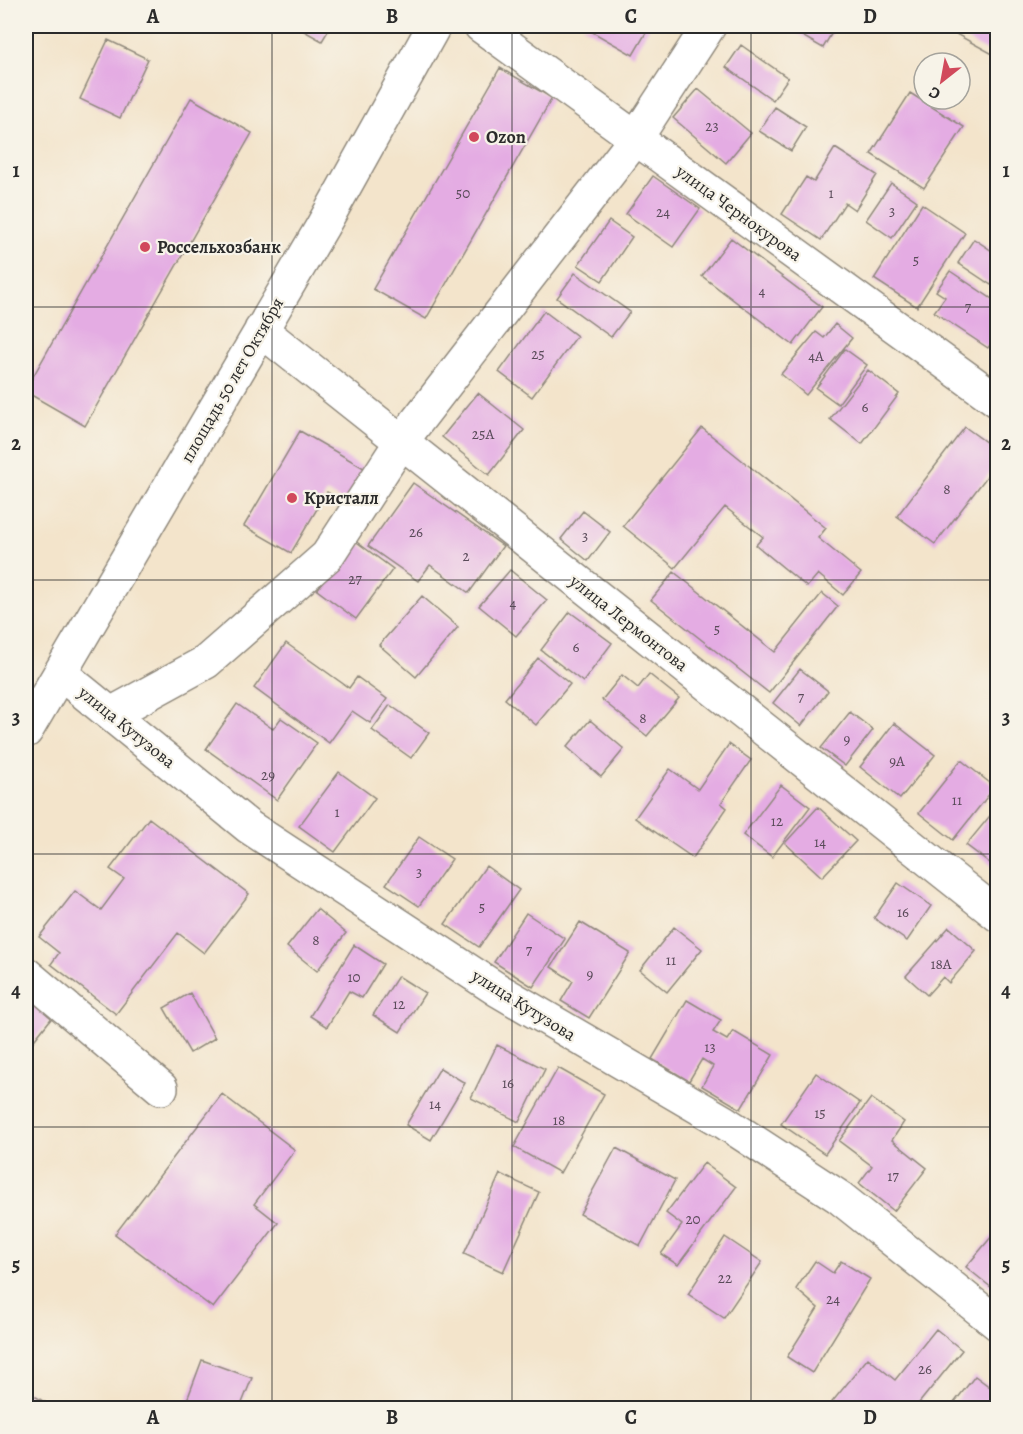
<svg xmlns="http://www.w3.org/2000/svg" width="1023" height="1434" viewBox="0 0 1023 1434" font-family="Alegreya,serif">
<rect width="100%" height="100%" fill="#f7f3e8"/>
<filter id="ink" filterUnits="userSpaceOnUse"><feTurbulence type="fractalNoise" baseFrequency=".0167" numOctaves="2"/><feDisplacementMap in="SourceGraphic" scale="12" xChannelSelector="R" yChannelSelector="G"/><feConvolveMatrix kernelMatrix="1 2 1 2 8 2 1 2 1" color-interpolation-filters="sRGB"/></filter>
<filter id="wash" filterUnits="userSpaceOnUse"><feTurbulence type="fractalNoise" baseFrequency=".008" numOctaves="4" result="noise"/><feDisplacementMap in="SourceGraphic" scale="24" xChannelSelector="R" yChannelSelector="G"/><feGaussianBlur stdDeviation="1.35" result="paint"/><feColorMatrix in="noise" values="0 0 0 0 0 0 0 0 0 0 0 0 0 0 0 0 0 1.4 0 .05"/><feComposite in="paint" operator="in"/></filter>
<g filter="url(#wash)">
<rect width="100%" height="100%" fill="#f3e4cb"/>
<g id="blocks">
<!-- building -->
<path fill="#e4ace3" d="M295 26H331L322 41Z
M582 26H650L633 55Z
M785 26H836L823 48Z
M960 26H998V57L956 34Z
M108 40 148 59 120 118 80 99Z
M741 45 788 78 773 100 726 67Z
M500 68 552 98 426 319 373 289Z
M698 89 751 133 726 163 673 118Z
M910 93 964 127 924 188 871 154Z
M191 98 252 133 85 426 26 392V389Z
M775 107 806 127 791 151 759 131Z
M835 148 877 175 855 210 845 203 821 240 782 214 806 177 814 182Z
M653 176 700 209 673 247 626 214Z
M891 183 917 201 892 238 866 220Z
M922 204 965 233 917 307 874 279Z
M609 221 632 237 602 281 578 265Z
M731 238 822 307 793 345 702 276Z
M974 239 998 255V275L991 285 958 263Z
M950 271 998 303V333L988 348 934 312 945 297 936 291Z
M575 273 630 312 611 337 557 298Z
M544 311 577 336 532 397 499 372Z
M835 324 852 338 806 395 781 374 816 332 824 338Z
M845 349 867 365 838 404 816 388Z
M868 370 899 394 862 444 830 419Z
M478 393 524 430 489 475 442 437Z
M965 427 998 451V462L935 544 897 516Z
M702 428 826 528 818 538 861 573 843 595 818 574 807 587 756 545 763 537 725 507 675 568 623 526Z
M300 431 369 471 349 505 327 492 291 553 244 526Z
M413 483 503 546 469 593 430 565 418 581 368 546Z
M583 511 610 532 588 561 561 539Z
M354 540 393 569 356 619 317 590Z
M510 570 547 600 516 636 479 606Z
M674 572 775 652 822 593 838 606 769 693 651 600Z
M422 596 458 627 416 677 379 645Z
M570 612 612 643 583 682 541 650Z
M286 643 349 688 357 677 387 699 370 723 352 711 329 743 254 688Z
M538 658 570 684 536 725 505 699Z
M800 669 828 691 801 726 773 703Z
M649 674 679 698 647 736 602 700 622 675 638 688Z
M237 704 273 729 281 718 317 743 277 800 206 749Z
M390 705 429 733 411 758 372 730Z
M850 712 873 730 845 766 821 748Z
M590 720 624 749 601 777 567 747Z
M894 723 935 755 900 799 860 767Z
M729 744 751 760 721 803 727 808 693 858 635 818 670 769 698 789Z
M961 760 995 787 953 840 919 813Z
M339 772 375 798 335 852 299 826Z
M781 785 810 807 772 857 743 835Z
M998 806V869L966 845Z
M818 807 856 841 822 877 785 843Z
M149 818 249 894 204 953 178 933 116 1014 51 964 59 953 39 937 75 891 101 910 124 879 110 869Z
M419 837 452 859 419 906 386 884Z
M486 866 519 890 479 947 445 924Z
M898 883 931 906 907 941 874 918Z
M317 909 346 933 317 971 287 947Z
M526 913 565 939 533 987 494 962Z
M580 922 630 953 589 1018 561 1001 573 981 551 967Z
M674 927 702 949 667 992 640 970Z
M949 927 976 951 949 983 943 977 927 995 906 976Z
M354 945 383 964 362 998 349 991 327 1027 310 1016Z
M398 976 425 993 400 1032 373 1015Z
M26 993 54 1015 27 1049 26 1048Z
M190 993 215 1038 190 1053 164 1008Z
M687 1000 721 1020 713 1032 727 1040 733 1031 773 1055 741 1109 702 1086 713 1066 702 1059 689 1081 652 1059Z
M497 1045 545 1069 519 1122 471 1098Z
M440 1068 465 1083 431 1140 406 1125Z
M558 1068 604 1094 560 1173 514 1147Z
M816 1073 860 1103 825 1154 781 1124Z
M222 1094 295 1150 254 1204 278 1223 213 1308 115 1234Z
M871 1098 904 1122 892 1140 927 1168 894 1211 859 1183 872 1166 839 1141Z
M616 1148 675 1180 640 1246 580 1214Z
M704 1163 736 1187 678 1265 661 1254 682 1225 666 1213Z
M500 1174 539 1192 503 1272 464 1254Z
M998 1229V1293L966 1267Z
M725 1237 762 1262 724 1318 688 1294Z
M815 1261 833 1273 841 1261 870 1279 812 1373 787 1357 818 1308 796 1289Z
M936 1329 962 1350 915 1408H840L832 1402 868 1358 895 1380Z
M202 1360 252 1378 240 1408H184Z
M975 1376 998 1393V1401L992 1408H950Z
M26 1391 48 1404 45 1408H26Z"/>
</g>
</g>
<g filter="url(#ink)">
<use href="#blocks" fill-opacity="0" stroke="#8f887b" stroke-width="1.5"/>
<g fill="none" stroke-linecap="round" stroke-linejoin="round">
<defs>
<path id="minor" d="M481 26 998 401
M261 330 998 915
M60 673 249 827 498 990 724 1122 839 1197 998 1324
M111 714 206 662 327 556 401 442 636 138 709 26
M26 731 322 227 434 26
M26 974 161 1088"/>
</defs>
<!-- minor casing -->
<use href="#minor" stroke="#8f887b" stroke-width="36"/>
<!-- minor -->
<use href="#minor" stroke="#fff" stroke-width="33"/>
</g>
</g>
<!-- grid -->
<path fill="none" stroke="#2b2b2b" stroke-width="1.5" stroke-opacity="0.55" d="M272 26V1408M512 26V1408M751 26V1408M26 307H998M26 580H998M26 854H998M26 1127H998"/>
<!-- markers -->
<g fill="#d1495b" stroke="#f7f3e8" stroke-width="2">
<circle cx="474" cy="137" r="6"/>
<circle cx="145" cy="247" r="6"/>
<circle cx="292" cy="498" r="6"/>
</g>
<g text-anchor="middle" stroke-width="4.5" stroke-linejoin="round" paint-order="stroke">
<!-- number labels -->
<g font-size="15" fill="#594b59">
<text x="712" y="131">23</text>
<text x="463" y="198">50</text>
<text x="831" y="198">1</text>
<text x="892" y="216">3</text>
<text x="663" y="217">24</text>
<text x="916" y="265">5</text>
<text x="762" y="296">4</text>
<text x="968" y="312">7</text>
<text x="538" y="359">25</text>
<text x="816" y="361">4А</text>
<text x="865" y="412">6</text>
<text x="483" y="439">25А</text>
<text x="947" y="494">8</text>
<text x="416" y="537">26</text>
<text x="585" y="541">3</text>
<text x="466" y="561">2</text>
<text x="355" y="584">27</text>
<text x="513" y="608">4</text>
<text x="717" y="634">5</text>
<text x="576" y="652">6</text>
<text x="801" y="702">7</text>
<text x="643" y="723">8</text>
<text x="847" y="744">9</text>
<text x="897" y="766">9А</text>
<text x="268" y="780">29</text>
<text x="957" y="805">11</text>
<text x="337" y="817">1</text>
<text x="777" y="826">12</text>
<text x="820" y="847">14</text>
<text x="419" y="877">3</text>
<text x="482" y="912">5</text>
<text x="903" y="917">16</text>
<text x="316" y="945">8</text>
<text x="529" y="955">7</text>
<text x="671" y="965">11</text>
<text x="941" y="969">18А</text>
<text x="590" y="979">9</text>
<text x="354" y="982">10</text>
<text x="399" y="1009">12</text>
<text x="710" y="1052">13</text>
<text x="508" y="1088">16</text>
<text x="435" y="1109">14</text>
<text x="820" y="1118">15</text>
<text x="559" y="1125">18</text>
<text x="893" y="1181">17</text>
<text x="693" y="1224">20</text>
<text x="725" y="1283">22</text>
<text x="833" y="1304">24</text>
<text x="925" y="1374">26</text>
</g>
<!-- poi labels -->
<g font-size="18" font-weight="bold" fill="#2b2b2b" stroke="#f7f3e8" text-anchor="start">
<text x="486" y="143">Ozon</text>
<text x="157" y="253">Россельхозбанк</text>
<text x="304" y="504">Кристалл</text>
</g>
<!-- street labels -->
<g font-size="18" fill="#2b2b2b" stroke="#f7f3e8">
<text transform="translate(739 213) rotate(36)" y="6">улица Чернокурова</text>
<text transform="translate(232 380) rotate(-60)" y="6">площадь 50 лет Октября</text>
<text transform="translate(629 623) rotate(38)" y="6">улица Лермонтова</text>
<text transform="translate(127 727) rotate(39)" y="6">улица Кутузова</text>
<text transform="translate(524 1005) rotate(32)" y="6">улица Кутузова</text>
</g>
</g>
<!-- margin -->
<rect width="1023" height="1434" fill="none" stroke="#f7f3e8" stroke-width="66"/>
<!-- north arrow -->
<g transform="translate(942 81) rotate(211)"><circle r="28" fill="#f7f3e8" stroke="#a5a39c" stroke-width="1.5"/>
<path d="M0-4.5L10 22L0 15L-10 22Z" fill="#d1495b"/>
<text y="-9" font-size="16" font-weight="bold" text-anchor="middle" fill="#2b2b2b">С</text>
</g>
<rect x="33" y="33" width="957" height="1368" fill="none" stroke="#2b2b2b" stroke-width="2"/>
<g font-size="20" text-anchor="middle" font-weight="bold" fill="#2b2b2b">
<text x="153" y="23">A</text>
<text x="392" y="23">B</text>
<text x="631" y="23">C</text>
<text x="870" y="23">D</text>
<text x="16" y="177">1</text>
<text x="1006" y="177">1</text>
<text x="16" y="450">2</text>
<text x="1006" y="450">2</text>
<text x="16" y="724">3</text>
<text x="1006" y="724">3</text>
<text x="16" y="997">4</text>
<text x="1006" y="997">4</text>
<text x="16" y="1271">5</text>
<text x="1006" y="1271">5</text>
<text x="153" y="1424">A</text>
<text x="392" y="1424">B</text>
<text x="631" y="1424">C</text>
<text x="870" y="1424">D</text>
</g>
</svg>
